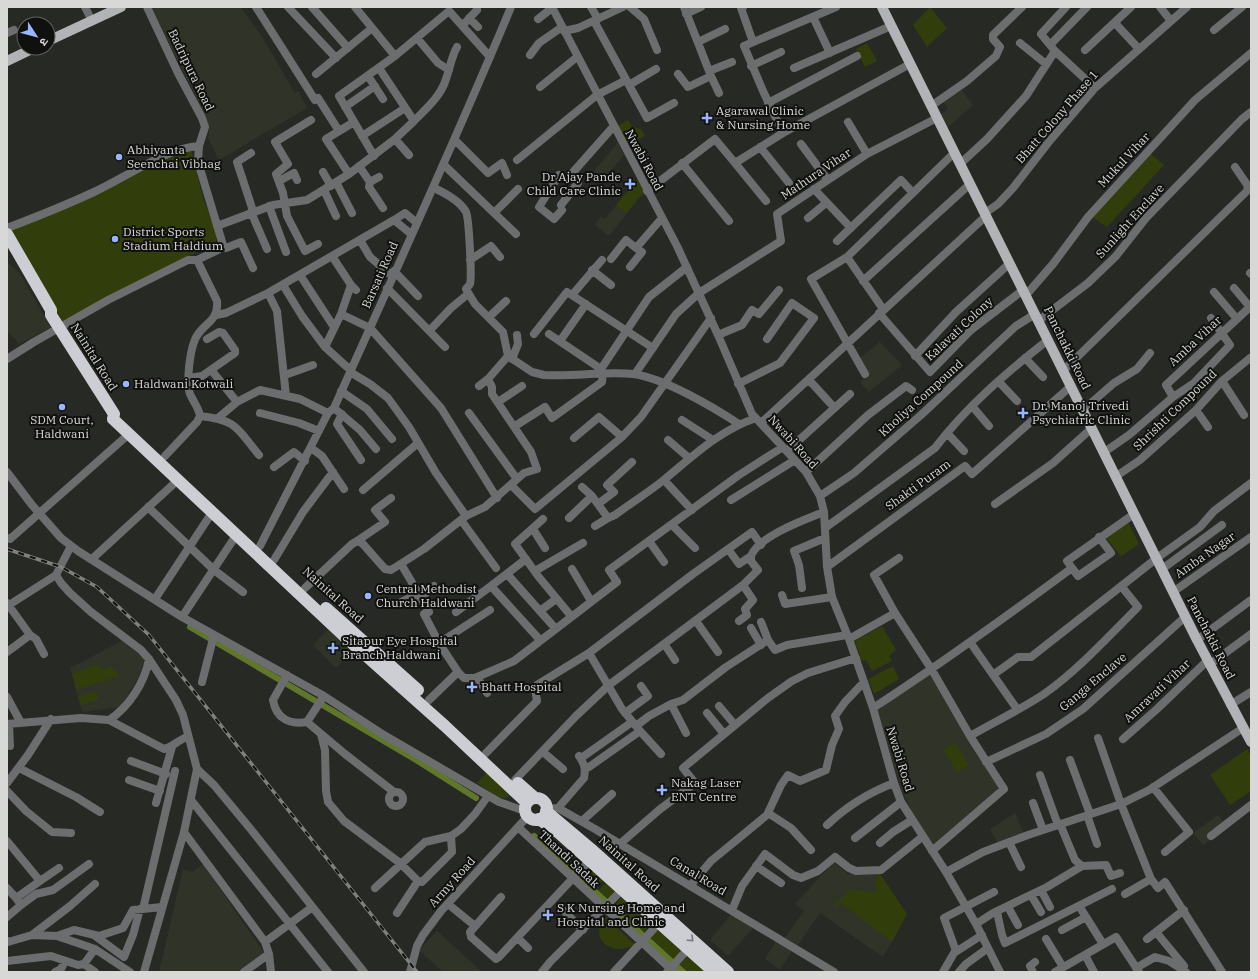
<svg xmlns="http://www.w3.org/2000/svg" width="1258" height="979" viewBox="0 0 1258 979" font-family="'IBM Plex Serif','Noto Sans Devanagari',serif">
<rect width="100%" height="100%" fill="#272924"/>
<!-- built -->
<path fill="#2f3328" d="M157 7H241L264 40 295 93 298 91 307 108 219 160 208 138 209 130 194 93 152 9Z
M961 89 973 105 947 128 940 115 948 109 943 102Z
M618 142 624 155 604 179 594 171Z
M638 179 645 191 609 236 595 225 601 216 605 219Z
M7 262 19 272 51 327 19 344 7 331Z
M880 342 902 365 869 392 860 382 867 375 860 358Z
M329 628 353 650 336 668 313 645Z
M122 641 144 658 143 671 120 707 82 712 70 668Z
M932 673 1001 789 933 845 912 813 901 788 876 709Z
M1015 813 1024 834 998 844 990 829Z
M1218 815 1227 827 1203 845 1193 833Z
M834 862 848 874H880L907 914 883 957 820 913 798 945 785 938 804 911 795 904Z
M203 864 265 954 239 972H159L183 869 192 872Z
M732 913 753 928 728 956 710 940Z
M437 931 482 972H443L419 950Z
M776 941 792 951 780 970 765 959Z"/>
<!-- green -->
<path fill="#313e0c" d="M930 7 947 28 927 47 913 25Z
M867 43 877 61 865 67 856 49Z
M628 120 632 126 642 130 645 136 628 145 617 126Z
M191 150 203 198 217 235 216 243 148 276 63 322 9 230 144 169Z
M1151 154 1164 165 1107 227 1092 217Z
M638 179 645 191 626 213 616 205Z
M1128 522 1139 544 1121 556 1106 538Z
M882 626 896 650 889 656 892 661 872 671 866 660 861 661 855 641Z
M97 664 103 670 110 666 115 671H117L119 676 76 690 72 674Z
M893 666 899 679 874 694 868 679Z
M96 691 99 699 81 705 78 697Z
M955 742 969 765 957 772 943 750Z
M1247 749 1251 756V791L1230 805 1210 775Z
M487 772 510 794 507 798H498L477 783Z
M589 863 605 878 595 889 579 874Z
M877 874H880L907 914 892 942 841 903 836 907 834 905 850 890 875 892Z
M608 880 619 890 608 901 598 891Z
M624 895 653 921 643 933 614 906Z
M605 916 635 945C611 957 588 940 605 916Z
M658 927 684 950 674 960 649 938Z
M689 955 707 972H686L679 965Z"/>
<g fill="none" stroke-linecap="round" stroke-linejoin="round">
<!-- canal -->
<path stroke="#60762a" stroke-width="6" d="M190 627 416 760 476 798
M534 836 683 972"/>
<!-- minor -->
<path stroke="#6c6d6f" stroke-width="8" d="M85 7 89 15
M147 7 178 73 202 118 205 127 199 146 198 162 223 245 218 250 197 260 217 301C219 324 200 323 194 342 190 353 186 382 190 394 193 401 199 408 200 416L197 422 165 456
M256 7 315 100 318 98 339 131
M288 7 336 58
M312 7 348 48
M355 7 395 56 449 11 490 57
M552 7 677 246 718 335 752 414 806 472 820 496 824 512 827 567 832 597 849 639 873 708 894 783 901 802 946 872 976 924 1000 972
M591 7 598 19
M630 7 644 19 657 50
M743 7 741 8 753 42
M1066 7 1041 34 1055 51 1095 88
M1160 7 1171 21
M686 14 701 7
M813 17 830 53
M469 18 478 27
M538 19 552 8
M594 21 647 118 674 103
M1115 23 1139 49
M463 25 477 10
M1214 30 1242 7
M564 31 578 28 623 7
M7 33 14 30
M417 38 438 63 449 70
M698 42 725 29
M1020 43 1046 64
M1050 45 1087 7
M1085 50 1131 7
M530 55 539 43 562 27
M751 66 781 52
M379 68 414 121C426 109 441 96 446 79 450 68 451 58 457 47
M794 68 891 26
M709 71 732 62
M316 74 372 28
M678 74 688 87 711 76 684 7
M368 76 383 99
M711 76 719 93
M629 85 656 69
M540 87 577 57
M768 103 857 56
M931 106 967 81 996 56 1000 47 993 39V35L1022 7
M345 107 375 86
M311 120 275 142 288 164 276 174 283 193 287 216 305 251 318 244
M848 122 867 154
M783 133 763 91 744 46 836 7
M362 136 405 108
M395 139 414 121
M455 140 488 173 502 163 507 175
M801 144 827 179
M760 147 789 183
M251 153 237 162 253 211
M374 156 339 96 395 56
M517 160 597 95 626 80
M682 163 729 221
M735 163 766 201
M960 164 987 139 1026 96 1055 51
M444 165 516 234
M359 166 370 182 369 187 383 208
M323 172 331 186
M349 174 326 139 354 122
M279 181 294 173 297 180
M336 182 352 213
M370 182 379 177
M434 188C445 193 460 201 466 212 469 218 472 278 470 284 469 286 467 287 466 289L475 304 503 332 508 356 532 372 544 375C574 377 604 371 633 374 664 378 713 407 739 424
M814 189 851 228
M324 190 336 216
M647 191 715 139 735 163 783 133 910 64
M561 205 578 183 570 176
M269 206 286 252
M562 210 554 219 539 207 559 175 567 179 613 127
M251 212 267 249
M494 213 518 189
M985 213 998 204 1013 188 1048 143 1095 88 1187 7
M808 218 826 203
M394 220 405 213 417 223
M217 226 273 205 307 200 349 174 395 139 409 155
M7 228C36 217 66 205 94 192 125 178 166 148 199 146
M360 240 370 257 392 276
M837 241 901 180 913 193
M221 247 226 248 241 242 253 268
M332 256 351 285 356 290
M847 257 883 309
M611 259 626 240 636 248
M470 260 491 246 500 257
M630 267 642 252 636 248 662 218
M592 270 611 285
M394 271 418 296
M1250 273 1251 274
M300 275 334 327
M863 281 970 184
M283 285 302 316 325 347
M351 285 341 314 325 347 347 367 352 368
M387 288 445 347
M1234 288 1250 307
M1214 292 1237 319
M268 293 277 311 286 396
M572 295 602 260
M1026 295 1053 264 1088 217 1195 100 1251 53
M879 313 930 372 971 330 1023 290
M341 314 370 328 441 408 497 498
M216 315 226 313 268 293 394 220 411 234
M489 317 506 301
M1038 321 1088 283 1116 256 1146 218 1242 119 1251 112
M430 330 451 308 468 294
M534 334 567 292 653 348
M718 335 742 325 752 310 759 314 779 290
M560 341 586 304
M915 356 956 312 1010 263
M1025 358 1043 377
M7 359 34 342 108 300 188 260H197
M512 359 518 344 517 335
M601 369 649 297 687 267
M1064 370 1247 191 1248 186 1235 167
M212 371 237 402
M350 372 370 384 388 398 409 427 436 473 466 516
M635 374 676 314 699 293 781 241 777 214 867 154 937 118
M865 374 811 279 847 257 954 153
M285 375 313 365
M189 378 202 376 235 353V350L223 333 219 332 207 339
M809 380 831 404
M1222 381 1244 415
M999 382 1017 401
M738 384 780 363 814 318 792 303 767 339
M479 386 488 379 508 356
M341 391 367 409 392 439
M1173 397 1166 385 1251 306
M498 402 522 386
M972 406 989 426
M334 408 360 430 376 449
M1083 410 1114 383 1137 369 1150 353
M1196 410 1208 427
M260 413 299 423 319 431
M469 413 517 479
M342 414 337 424 361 460
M200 416C238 420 237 429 259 455
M218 418 237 402 260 390 300 399 328 413
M682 420 713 440
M761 423 986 216
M515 426 545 407 552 418 602 382 603 373 601 369 549 334
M947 433 964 451
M574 438 599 417 622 437
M668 440 689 458
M311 448 322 456 344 489
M787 451 850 394
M1103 453 1129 435 1173 397 1194 383 1230 345 1211 318
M274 467 294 452 305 461
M7 472 32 505 61 538 78 551 182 617 324 696 384 735 499 802 525 811
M806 472 868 415 906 386 912 390
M1115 477 1140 460 1196 410 1222 381 1250 358
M664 480 692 510
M511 485 535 509 622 437 641 417 711 318
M582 487 592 496
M363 490 418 443
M820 496 854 473 921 415 1016 326 1035 314
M731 500 795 460
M598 504 614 492 607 485 632 462
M995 504 1053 463 1092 428
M148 507 214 570 243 592
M569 518 592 496 608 518 615 515C631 503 649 492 665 479 693 456 720 430 756 418
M543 519 515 544 538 576 571 616
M461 520 496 568
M672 525 695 548
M595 526 608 518
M825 528 935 448C966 407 1007 372 1048 340
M533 529 545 548
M7 538 10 539 129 434
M357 541 385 522 375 510 391 498
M649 541 664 562
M71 546 56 575 61 583 70 593 91 612 141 650 149 659 176 700 183 715 197 769 214 785 253 832 364 972
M260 546 328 413 334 408C394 274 455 142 511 7
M728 549 739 564 751 556
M92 559 179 479
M526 559 491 586 540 640
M274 560 303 512 333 472
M401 564 420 596
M827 567 965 466 972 474 1071 386
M1072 568 1078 576 1111 553 1099 537
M572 569 591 601
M1162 569 1222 525
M535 571 583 543
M507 574 555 628
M305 588 352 544 357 541 362 543 385 569 391 570 424 549 466 516 485 507 524 473 537 469 531 452 492 394V387L488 379
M802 588 799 565 794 551 825 538
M1173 592 1251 537
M782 595 785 604 832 597
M420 598 434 586
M155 599 213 511
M7 603 30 635 7 652
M397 604 415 595 420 596 429 612 424 614 439 643 458 672
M9 605 56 575
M540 611 556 599
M456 612 491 586
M895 613 932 670 970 736 1004 789 932 851
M182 617 237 534
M696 621 718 652
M739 621 747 615 745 609 753 600 743 585
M761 622 768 640
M751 628 761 645
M30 635 36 639 44 654
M849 639 895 613 874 575 899 558
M1197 640 1251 600
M970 642 1017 709
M439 643 490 610
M665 645 675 660
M1209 665 1251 634
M287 675 273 700C276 718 289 725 307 722
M993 675 1018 657H1031L1157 558 1200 527 1214 511 1251 483
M477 677 487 693
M202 682 214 635
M324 696 307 722 345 754 394 792
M7 697 21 723
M429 700 458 672 464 678H475L514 661 617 582 609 570 739 475 783 447
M671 704 686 733
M1230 705 1251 692
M719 706 735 725
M873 708C941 664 1007 616 1072 568L1067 561 1134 514
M625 713 648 696 641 686
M707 713 724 734
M109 720 164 749C173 747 178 740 187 737
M7 724 81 718 109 720C129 707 145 682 149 659
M9 724 10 746
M636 726 649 716 671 704 683 700 726 667 768 640 775 650 787 645 847 635
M640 731 661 754
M321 734 325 750 326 791 328 802 344 821 400 863 418 881 422 882 452 852 451 836
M970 736C994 722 1020 710 1044 694 1078 670 1108 637 1138 607L1122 587
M1098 738 1121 804 1151 879 1158 888 1165 882 1222 972
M1123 739 1157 709 1207 661
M543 752 563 769
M486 753 537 701 535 689 537 685 589 653
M584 756 632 722
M1070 760 1090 814
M131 761 166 774
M986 762 1046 734 1083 709 1185 617
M589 767 640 731 622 709 589 653 693 574 752 532 761 545
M19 768 76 797 100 812
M1040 775 1058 825
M129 780 160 791
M515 780 576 716 609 685 743 585 758 570 751 561V556C759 536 804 520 824 512
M7 783 28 755 51 719
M1153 787 1189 832 1165 852
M7 791 26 811 52 832 71 833
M389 799a7 7 0 1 1 14 0a7 7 0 1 1-14 0Z
M191 800 328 972
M156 803 172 747
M1033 803 1043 830
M558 808 584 778C586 768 584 763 579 756
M546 809 558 808 595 829 834 972
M768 813 791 828 811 850
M1087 815 1097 844
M582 821 612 794
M1060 824 1075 860 1082 866 1106 865 1111 876 1120 873
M827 825C846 807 870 792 894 783
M518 827 674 972
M184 832 265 942 269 954 271 972
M1211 836 1251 805
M855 838 901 802
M7 841 40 881 16 898 21 905 7 917
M1009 842 1021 867
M621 843 659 810 695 783 683 768 768 698 792 681 808 673 856 658
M880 843 893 832 912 820
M756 866 781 883
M946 872 983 852 1028 835 1121 804 1149 790 1243 728
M40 881 59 868
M690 886 711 861 767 815 781 785 788 775 800 781 826 770 832 745 839 729 835 716 845 702 864 682
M7 888 16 898
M375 888 425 842 451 836 461 829 475 814 488 796
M1041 890 1050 907
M1125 894 1151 879
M1031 895 1041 912
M501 897 470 932 471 937 496 959 499 957 590 860
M448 904 475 926
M21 905 36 894 53 890 89 864
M1008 907 1018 925
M143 909 175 771
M1081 909 1103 944
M732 910 742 886 765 854 793 875 801 878 818 871 835 857 849 868 856 871 881 870 922 837
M564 911 583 930
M997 912 1002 935 1005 943 1112 889
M397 913 418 881
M976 924 993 913 1047 887 1082 866
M1062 930 1086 917
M1156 932 1184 966
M32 935 70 906 95 884
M94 935 124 957 133 935 140 909
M518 938 528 948
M1046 939 1063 967
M1147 939 1184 910
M7 941 8 942 32 935 57 936 74 930 99 936 123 928 133 910 162 907
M265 942 311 908
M95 949 130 972
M956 951 944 918 994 892
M1085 955 1094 972
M7 961 51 956 78 965 84 964 95 949 57 936
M84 964 95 972
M1136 968 1155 957 1169 961 1186 972
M55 972 61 969 65 961
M144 972 184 832 197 769
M244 972 269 954
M410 972 417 946 423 935 441 911 528 816
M542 972 550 962 622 890
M614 972 659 923
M667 972 688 949
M943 972 954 953 982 935
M959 972 966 964 988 948
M1033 972 1030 966 1035 962
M1055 972 1116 937 1139 972"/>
<!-- major -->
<path stroke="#b1b3b7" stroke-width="10" d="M882 7 1197 640 1251 742
M48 41 121 7
M7 61 34 48"/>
<!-- highway -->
<path stroke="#ccced4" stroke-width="12" d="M7 234 51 310V315L114 414 113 419 344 636 445 726 527 803
M326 608 418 690
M518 783 535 798
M525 809a11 11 0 1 1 22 0a11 11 0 1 1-22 0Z
M546 811 591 849 728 972
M539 819 559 833 714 972"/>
<defs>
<path id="rail" d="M7 549 61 567 97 587 149 635 417 972"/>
</defs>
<!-- rail casing -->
<use href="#rail" stroke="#7f817d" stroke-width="3.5"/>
<!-- rail -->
<use href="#rail" stroke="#10110f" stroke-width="2" stroke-dasharray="6" stroke-linecap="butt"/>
</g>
<!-- one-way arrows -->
<defs><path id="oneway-chevron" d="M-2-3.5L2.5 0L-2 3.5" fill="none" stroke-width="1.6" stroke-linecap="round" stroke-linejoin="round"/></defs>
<use stroke="#77797b" href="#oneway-chevron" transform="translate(691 939) rotate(42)"/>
<!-- markers -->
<g fill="#99b5fd" stroke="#10110f" stroke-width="1.5">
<path d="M705 112h4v4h4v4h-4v4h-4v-4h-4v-4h4z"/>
<circle cx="119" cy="157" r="4"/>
<path d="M628 178h4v4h4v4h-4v4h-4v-4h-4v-4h4z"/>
<circle cx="115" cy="239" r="4"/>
<circle cx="126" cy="384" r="4"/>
<circle cx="62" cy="407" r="4"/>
<path d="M1021 407h4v4h4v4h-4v4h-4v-4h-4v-4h4z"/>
<circle cx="368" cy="596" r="4"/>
<path d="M331 642h4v4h4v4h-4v4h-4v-4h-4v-4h4z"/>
<path d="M470 681h4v4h4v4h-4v4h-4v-4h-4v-4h4z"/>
<path d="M660 784h4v4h4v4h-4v4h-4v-4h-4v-4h4z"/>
<path d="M546 909h4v4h4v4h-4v4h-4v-4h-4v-4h4z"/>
</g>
<g text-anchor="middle" stroke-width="4" stroke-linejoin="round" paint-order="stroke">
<!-- street labels -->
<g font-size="12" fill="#d8d9d7" stroke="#10110f">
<text transform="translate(191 70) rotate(64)" y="4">Badripura Road</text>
<text transform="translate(1057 117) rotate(-49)" y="4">Bhatt Colony Phase 1</text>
<text transform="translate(644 160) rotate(62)" y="4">Nwabi Road</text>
<text transform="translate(1124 160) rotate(-47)" y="4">Mukul Vihar</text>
<text transform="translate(816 174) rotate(-34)" y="4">Mathura Vihar</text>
<text transform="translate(1130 221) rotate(-48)" y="4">Sunlight Enclave</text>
<text transform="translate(380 275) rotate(-66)" y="4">Barsati Road</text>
<text transform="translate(959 329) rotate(-43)" y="4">Kalavati Colony</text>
<text transform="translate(1195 341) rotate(-43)" y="4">Amba Vihar</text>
<text transform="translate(1067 348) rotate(64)" y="4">Panchakki Road</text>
<text transform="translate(94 357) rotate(58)" y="4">Nainital Road</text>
<text transform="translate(921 398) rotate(-42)" y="4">Kholiya Compound</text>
<text transform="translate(1175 410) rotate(-44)" y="4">Shrishti Compound</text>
<text transform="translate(793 442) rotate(48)" y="4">Nwabi Road</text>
<text transform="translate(918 485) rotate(-36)" y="4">Shakti Puram</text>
<text transform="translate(1205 555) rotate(-35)" y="4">Amba Nagar</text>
<text transform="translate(333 595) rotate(42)" y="4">Nainital Road</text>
<text transform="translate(1211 638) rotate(63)" y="4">Panchakki Road</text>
<text transform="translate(1093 682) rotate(-40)" y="4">Ganga Enclave</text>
<text transform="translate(1157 691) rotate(-43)" y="4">Amravati Vihar</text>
<text transform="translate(900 759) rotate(73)" y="4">Nwabi Road</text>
<text transform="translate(569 859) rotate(43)" y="4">Thandi Sadak</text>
<text transform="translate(629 864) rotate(42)" y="4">Nainital Road</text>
<text transform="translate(698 876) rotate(31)" y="4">Canal Road</text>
<text transform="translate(452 882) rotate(-48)" y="4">Army Road</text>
</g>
<!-- poi labels -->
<g font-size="12" fill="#d8d9d7" stroke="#10110f" text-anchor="start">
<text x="716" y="115">Agarawal Clinic<tspan x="716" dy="14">&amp; Nursing Home</tspan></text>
<text x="127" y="154">Abhiyanta<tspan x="127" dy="14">Seenchai Vibhag</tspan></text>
<text x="621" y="181" text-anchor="end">Dr Ajay Pande<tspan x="621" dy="14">Child Care Clinic</tspan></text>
<text x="123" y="236">District Sports<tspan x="123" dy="14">Stadium Haldium</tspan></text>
<text x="134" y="388">Haldwani Kotwali</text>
<text x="1032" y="410">Dr. Manoj Trivedi<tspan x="1032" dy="14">Psychiatric Clinic</tspan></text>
<text x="62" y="424" text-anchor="middle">SDM Court,<tspan x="62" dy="14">Haldwani</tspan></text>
<text x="376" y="593">Central Methodist<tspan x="376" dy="14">Church Haldwani</tspan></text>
<text x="342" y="645">Sitapur Eye Hospital<tspan x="342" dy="14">Branch Haldwani</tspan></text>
<text x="481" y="691">Bhatt Hospital</text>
<text x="671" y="787">Nakag Laser<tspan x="671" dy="14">ENT Centre</tspan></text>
<text x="557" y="912">S K Nursing Home and<tspan x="557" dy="14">Hospital and Clinic</tspan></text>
</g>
</g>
<!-- border -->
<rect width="1258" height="979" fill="none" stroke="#d8d9d7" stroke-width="16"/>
<!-- north arrow -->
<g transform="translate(36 36) rotate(126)"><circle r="19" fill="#10110f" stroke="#60615f"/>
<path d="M0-3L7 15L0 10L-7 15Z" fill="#99b5fd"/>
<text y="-6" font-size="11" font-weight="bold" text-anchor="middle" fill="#d8d9d7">उ</text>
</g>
</svg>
